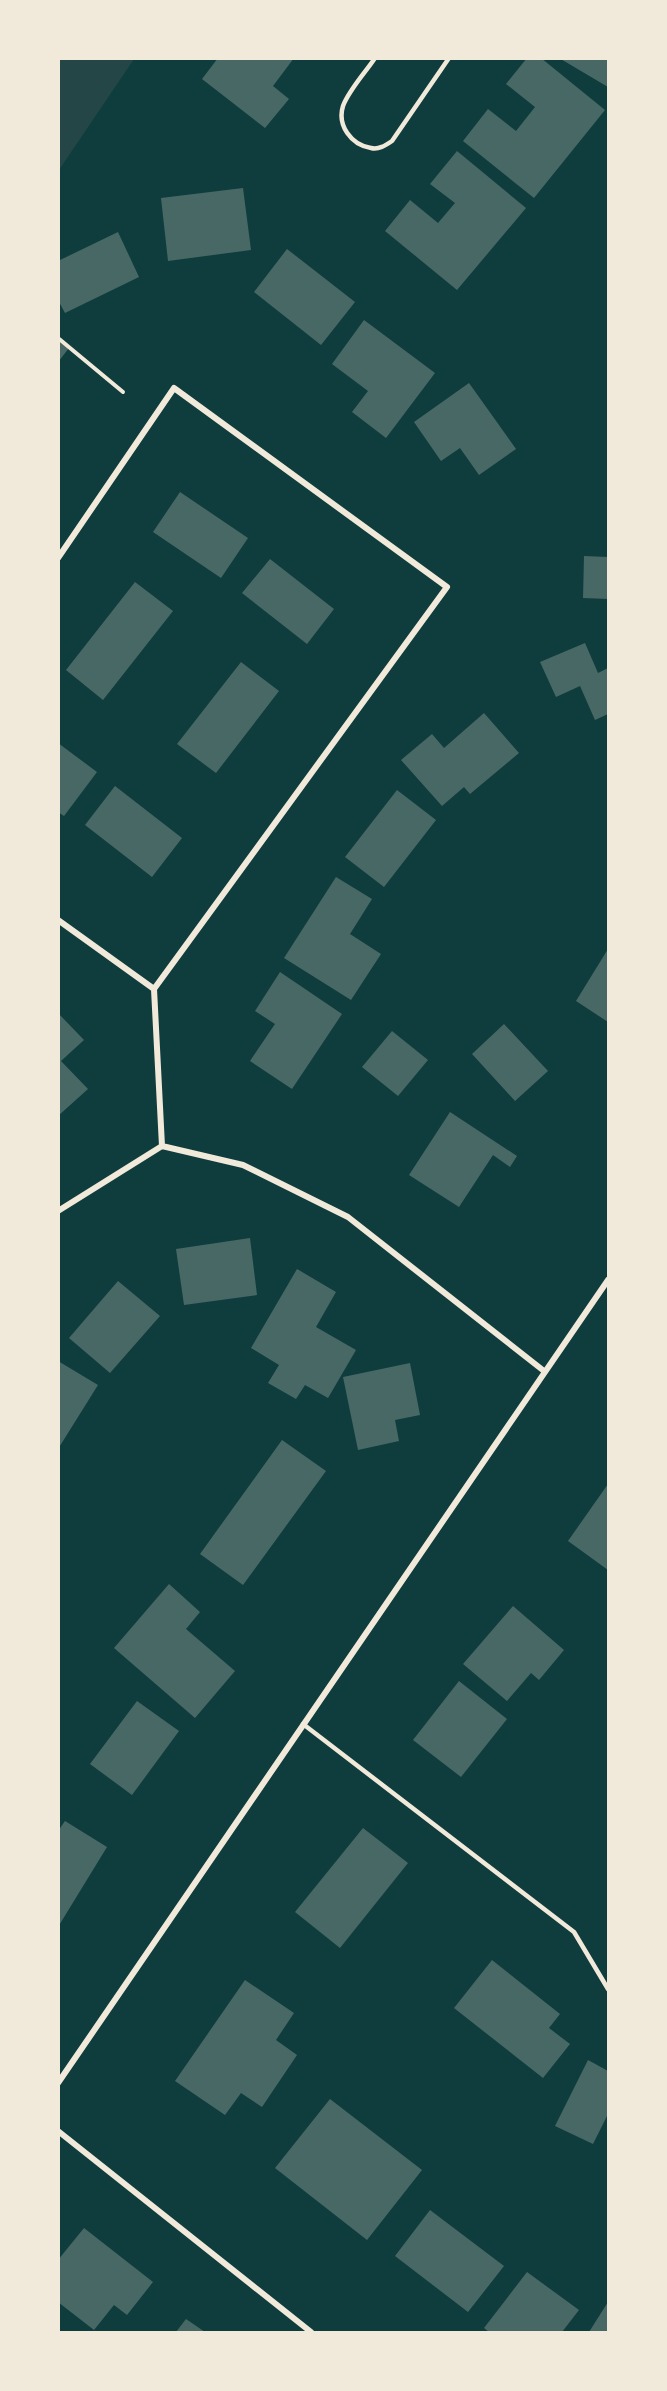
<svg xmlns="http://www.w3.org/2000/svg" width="667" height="2391" viewBox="0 0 667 2391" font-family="Literata,serif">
<rect width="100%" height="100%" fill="#0f3d3e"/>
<!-- green -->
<path fill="#244646" d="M59 58 134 59 59 170 58 59Z"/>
<!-- building -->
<path fill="#486865" d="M218 58H294L273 86 289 99 265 128 202 79Z
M527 58H541L605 110 534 198 463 141 488 109 516 131 535 107 506 84Z
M559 58H608V87Z
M457 151 526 208 457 290 385 231 410 200 438 223 455 203 430 184Z
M243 188 251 250 168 261 161 198Z
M118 232 139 277 65 313 58 300V261Z
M287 249 355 302 321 345 254 292Z
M364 320 435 373 386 438 352 412 368 391 332 364Z
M58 341 69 348 58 362Z
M469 383 516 449 479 475 460 448 441 461 414 422Z
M180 492 248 538 221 578 153 532Z
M584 556 608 557V599L583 598Z
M270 559 334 609 307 644 242 593Z
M135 582 173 611 103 700 66 670Z
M585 643 598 673 608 668V714L595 720 580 686 556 697 540 662Z
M241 662 279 691 216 773 177 744Z
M484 713 519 753 470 794 464 787 442 806 401 760 432 734 444 748Z
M58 743 97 772 64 816 58 812Z
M115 786 182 838 152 877 85 825Z
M397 790 436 820 384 887 345 857Z
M336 877 372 899 350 934 381 954 351 1000 284 958Z
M608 949V1022L576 1001Z
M280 972 342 1014 292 1089 250 1061 275 1024 255 1011Z
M58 1013 84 1040 61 1061 88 1089 58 1116Z
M504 1024 548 1071 515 1101 472 1054Z
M392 1031 428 1060 398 1096 362 1067Z
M450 1112 517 1156 510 1167 493 1155 459 1207 409 1175Z
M250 1238 257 1295 184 1305 176 1249Z
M297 1269 336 1292 316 1327 356 1350 328 1398 305 1385 296 1399 268 1383 279 1365 251 1348Z
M118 1281 160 1316 110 1373 69 1338Z
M58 1361 98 1385 58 1449Z
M410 1363 420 1415 395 1420 399 1441 358 1450 343 1377Z
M282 1440 326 1471 243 1585 200 1554Z
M608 1484V1570L568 1541Z
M169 1584 200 1612 186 1629 235 1671 195 1718 114 1648Z
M513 1606 564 1650 539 1680 531 1673 507 1701 463 1664Z
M459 1681 507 1719 461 1777 413 1740Z
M137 1701 179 1731 132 1795 90 1764Z
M65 1821 107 1847 58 1927V1831Z
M363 1828 408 1863 340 1948 295 1912Z
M492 1960 560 2014 549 2028 570 2044 543 2078 454 2008Z
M245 1980 294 2013 276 2040 297 2055 262 2107 241 2093 225 2115 175 2081Z
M588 2060 608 2071V2114L593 2144 555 2126Z
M330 2099 422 2170 367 2240 275 2168Z
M430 2210 504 2266 468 2312 395 2256Z
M84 2228 153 2282 127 2315 114 2305 94 2330 58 2302V2260Z
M527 2272 579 2310 562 2332H489L484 2328Z
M608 2302V2332H589Z
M186 2319 205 2332H176Z"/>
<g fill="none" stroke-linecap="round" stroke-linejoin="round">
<!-- path -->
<path stroke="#f1e9da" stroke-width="4" d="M58 338 123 392"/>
<!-- service -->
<path stroke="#f1e9da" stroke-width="4.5" d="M375 58C365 73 349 90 343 106 337 125 351 145 371 148 379 150 386 145 392 141L449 58
M303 1724 574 1932 608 1989"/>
<!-- minor -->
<path stroke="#f1e9da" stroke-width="6" d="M58 558 174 388 447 587 154 989 162 1146
M58 920 154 989
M58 1211 162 1146 243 1165 348 1217 544 1371
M58 2083 608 1280
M58 2131 311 2332"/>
</g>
<!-- border -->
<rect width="667" height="2391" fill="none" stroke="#f1e9da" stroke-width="120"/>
</svg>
